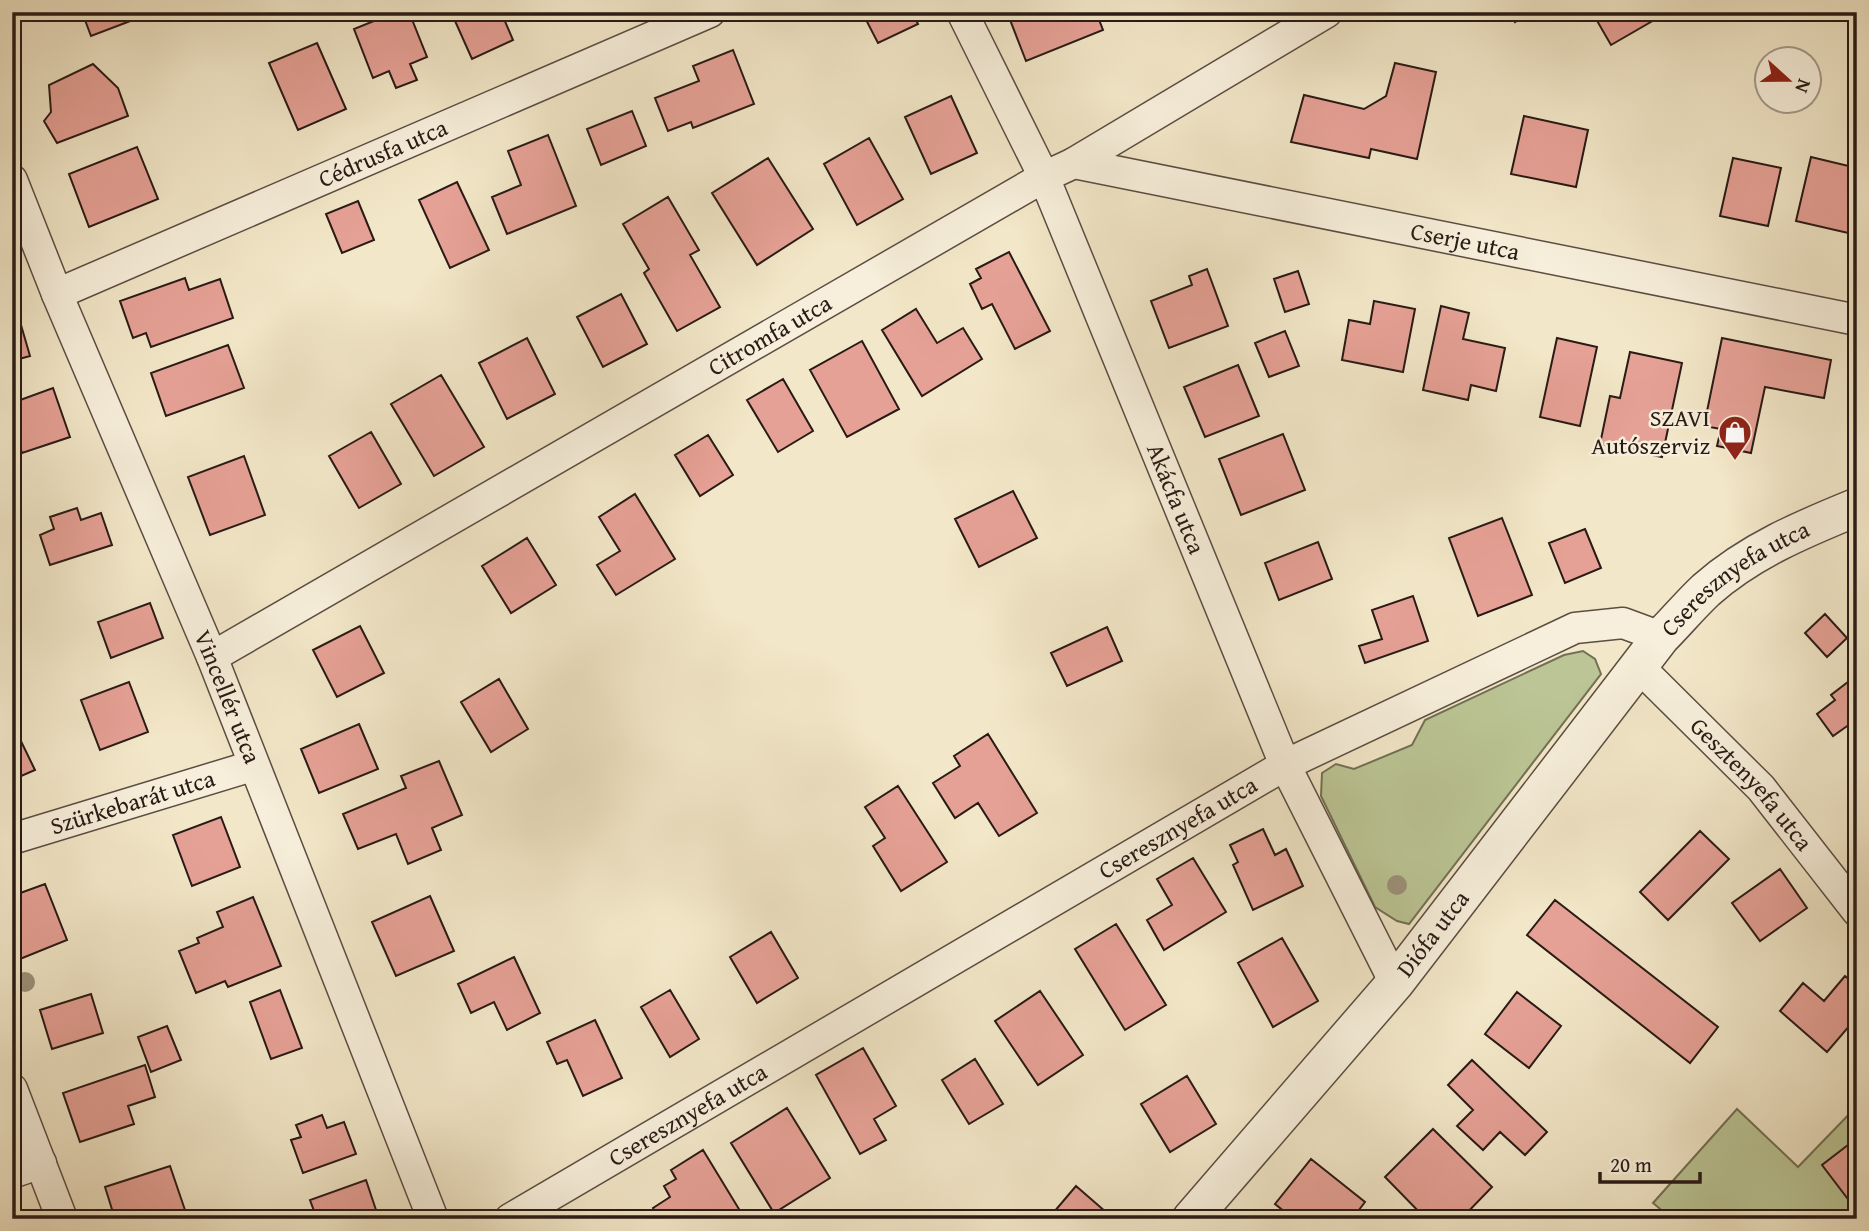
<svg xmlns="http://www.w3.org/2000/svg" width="1869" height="1231" viewBox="0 0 1869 1231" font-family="'Gentium Book Plus',serif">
<rect width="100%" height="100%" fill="#f2e7c8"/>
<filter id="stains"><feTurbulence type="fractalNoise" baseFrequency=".00286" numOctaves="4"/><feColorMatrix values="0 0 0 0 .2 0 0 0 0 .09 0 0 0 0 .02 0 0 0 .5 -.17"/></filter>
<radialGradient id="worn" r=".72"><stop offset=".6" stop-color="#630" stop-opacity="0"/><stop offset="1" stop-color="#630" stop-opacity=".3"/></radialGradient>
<!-- green -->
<path fill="#bbc595" stroke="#727055" stroke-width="2" d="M1583 651 1595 659 1601 674 1409 924 1397 921 1375 907 1321 796 1322 773 1336 764 1354 769 1412 745 1425 720 1564 655Z
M1857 1106V1219H1672L1653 1203 1737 1109 1798 1167Z"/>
<!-- building -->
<path fill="#e6a196" stroke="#291a15" stroke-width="2" d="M82 12H154L91 36Z
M396 12H409L427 57 410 64 417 80 396 88 389 71 373 78 354 29Z
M451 12H501L513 40 472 59Z
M862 12H912L918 24 878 43Z
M1007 12H1096L1103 30 1026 61Z
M1509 12H1531L1515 22Z
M1592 12H1668L1611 45Z
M317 43 346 109 298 130 269 63Z
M733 50 754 104 693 128 691 122 668 131 655 98 699 81 693 66Z
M1395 63 1436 72 1417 159 1371 149 1369 158 1291 142 1304 95 1364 109 1386 96Z
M93 64 118 88 128 116 57 143 44 121 51 112 49 85Z
M951 96 977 153 931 174 905 117Z
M632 111 646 146 601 165 587 129Z
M1524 116 1588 130 1576 187 1511 174Z
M548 135 576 206 507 234 492 197 521 185 508 151Z
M869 138 903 199 857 225 824 164Z
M137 147 158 199 89 227 69 174Z
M1811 157 1857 168V235L1796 221Z
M768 158 813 229 757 265 712 193Z
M1733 158 1781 168 1768 226 1720 216Z
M457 182 489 250 450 268 419 200Z
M668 197 699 250 690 255 720 307 677 331 644 273 649 269 623 224Z
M358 201 374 240 342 253 326 214Z
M1009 252 1050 331 1015 349 992 304 982 309 970 284 981 278 976 269Z
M1207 269 1228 326 1169 348 1151 301 1192 285 1189 276Z
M1298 271 1309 304 1285 312 1274 279Z
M185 278 189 290 220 279 233 318 151 347 146 333 133 338 120 301Z
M12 294 30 356 12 361Z
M621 294 647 344 603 367 577 317Z
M1374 301 1415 309 1403 372 1342 360 1349 320 1370 324Z
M1441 306 1469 313 1463 339 1505 348 1496 391 1471 385 1468 400 1423 390Z
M916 309 937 343 963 328 982 359 922 396 882 330Z
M1285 331 1299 366 1269 377 1255 343Z
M527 338 555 394 507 419 479 363Z
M1557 338 1597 347 1580 426 1540 417Z
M1722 338 1831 360 1824 398 1765 387 1751 453 1717 446 1721 429 1704 426Z
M862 341 899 409 847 437 810 370Z
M228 345 244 388 166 416 151 373Z
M1630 352 1682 363 1662 457 1600 444 1610 396 1620 398Z
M1238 365 1259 416 1205 437 1184 387Z
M441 375 484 447 434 476 391 404Z
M783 379 813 431 778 452 747 400Z
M53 388 70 437 22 453 12 425V403Z
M371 432 401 484 359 508 329 456Z
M1283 434 1305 490 1241 515 1219 459Z
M708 435 733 475 700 496 675 455Z
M244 456 265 515 210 535 188 477Z
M1013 491 1037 538 979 567 955 519Z
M635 494 675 559 616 595 597 565 620 551 599 517Z
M77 508 81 520 101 513 112 545 50 565 40 535 54 529 50 517Z
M1502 518 1532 595 1478 616 1449 538Z
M1585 529 1601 568 1565 583 1549 543Z
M527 538 556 585 511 613 482 566Z
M1318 542 1332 579 1279 600 1265 563Z
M1413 596 1428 641 1365 663 1359 646 1382 639 1372 610Z
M150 603 163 638 111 658 98 622Z
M1825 614 1847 638 1827 657 1805 633Z
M360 626 384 673 337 697 313 650Z
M1107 627 1122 661 1067 686 1051 653Z
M1857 675V733L1850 724 1833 736 1817 714 1835 700 1831 695Z
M499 679 528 729 491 752 461 702Z
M129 682 148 732 100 750 81 700Z
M359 724 378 769 319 793 301 749Z
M17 733 35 770 12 780V735Z
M988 734 1037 813 999 836 978 803 955 818 933 783 960 766 954 756Z
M439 761 462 815 432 828 441 850 408 864 396 834 358 849 343 814 406 788 401 776Z
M898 786 947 862 901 891 873 846 885 838 865 807Z
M221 817 240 867 192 886 173 835Z
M1263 829 1275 855 1286 849 1303 886 1253 910 1233 865 1238 862 1230 845Z
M1700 831 1729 859 1668 920 1640 892Z
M1193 858 1226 912 1164 950 1147 920 1172 905 1157 879Z
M1780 869 1807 908 1760 941 1732 903Z
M45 884 67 940 15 961 12 896Z
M430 896 454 951 396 976 372 922Z
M253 897 281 966 228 987 225 981 196 993 179 951 199 943 197 938 223 927 217 912Z
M1555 900 1718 1027 1690 1063 1527 935Z
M1116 924 1166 1005 1125 1030 1075 949Z
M771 932 798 978 757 1003 730 957Z
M1282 938 1318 1001 1273 1027 1238 963Z
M514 957 540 1013 507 1030 494 1002 471 1013 458 984Z
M1845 976 1857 986V1017L1827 1052 1780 1011 1803 983 1824 1001Z
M280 990 302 1048 271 1059 250 1002Z
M670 990 699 1039 670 1057 641 1007Z
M1040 991 1083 1055 1038 1085 995 1021Z
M1517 992 1561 1026 1529 1068 1485 1034Z
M91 994 103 1033 52 1049 40 1010Z
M595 1020 622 1078 583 1096 567 1060 557 1064 547 1042Z
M167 1026 181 1060 151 1072 138 1037Z
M863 1048 896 1106 874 1119 886 1140 860 1154 816 1075Z
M975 1059 1003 1104 969 1124 942 1080Z
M1472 1060 1547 1132 1525 1155 1500 1132 1483 1150 1457 1126 1473 1110 1448 1085Z
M145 1065 155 1097 128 1106 134 1124 80 1142 63 1093Z
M1187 1076 1216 1124 1170 1152 1141 1104Z
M787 1108 830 1178 774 1213 731 1143Z
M322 1115 327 1128 344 1122 356 1154 303 1173 291 1140 301 1137 296 1125Z
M1433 1129 1492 1187 1461 1219H1426L1385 1177Z
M1857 1138V1211L1822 1165Z
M703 1150 745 1219H659L653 1208 670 1197 664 1186 676 1179 671 1170Z
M1311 1159 1365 1202 1352 1219H1336L1331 1215 1327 1219H1294L1275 1204Z
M170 1166 185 1210 158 1219H115L105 1187Z
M366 1180 379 1219H317L310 1200Z
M1076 1186 1114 1219H1048Z"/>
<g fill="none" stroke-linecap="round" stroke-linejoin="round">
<defs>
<g id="minor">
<path id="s1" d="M962 12 1044 177 1285 765 1395 983"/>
<path id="s2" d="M1074 163 1857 320"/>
<path id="s3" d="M12 180 57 294 212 657 433 1219"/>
<path id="s4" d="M57 294 710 12"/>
<path id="s5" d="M212 657 1044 177 1074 163 1327 12"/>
<path id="s6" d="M1638 666 1761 788 1857 911"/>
<path id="s7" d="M12 839 252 766"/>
<path d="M12 1089 62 1219"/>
<path d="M12 1173 41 1163"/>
<path id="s8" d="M510 1219 1285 765 1575 628 1623 623 1661 637"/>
</g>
<g id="tertiary">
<path id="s9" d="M1191 1219 1395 983 1661 637C1676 622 1690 605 1706 590 1750 551 1803 529 1857 507"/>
</g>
</defs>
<!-- minor casing -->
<use href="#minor" stroke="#5b4d42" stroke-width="33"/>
<!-- tertiary casing -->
<use href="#tertiary" stroke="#5b4d42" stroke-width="40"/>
<!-- minor -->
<use href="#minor" stroke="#f7efdb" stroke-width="30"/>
<!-- tertiary -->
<use href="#tertiary" stroke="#f7efdb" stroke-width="37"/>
</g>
<!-- trees -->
<g fill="#9c927a">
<circle cx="1397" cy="885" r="10"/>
<circle cx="25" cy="982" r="10"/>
</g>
<!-- icons -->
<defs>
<symbol id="shop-pin" viewBox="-11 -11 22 30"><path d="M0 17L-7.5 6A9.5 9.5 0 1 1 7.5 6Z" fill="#8f2418" stroke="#f7efdb"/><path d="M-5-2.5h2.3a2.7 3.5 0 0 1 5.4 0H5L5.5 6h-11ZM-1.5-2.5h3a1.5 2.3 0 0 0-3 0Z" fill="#fff"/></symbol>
</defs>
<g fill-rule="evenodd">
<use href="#shop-pin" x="1716" y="413" width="38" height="52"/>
</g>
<g text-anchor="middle" stroke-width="5" stroke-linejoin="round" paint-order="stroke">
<!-- street labels -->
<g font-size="24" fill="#291a15" stroke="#f7efdb">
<text dy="8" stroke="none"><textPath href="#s4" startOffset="355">Cédrusfa utca</textPath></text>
<text dy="8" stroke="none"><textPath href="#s2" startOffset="399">Cserje utca</textPath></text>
<text dy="8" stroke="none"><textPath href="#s5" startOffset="644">Citromfa utca</textPath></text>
<text dy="8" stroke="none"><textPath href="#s1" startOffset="532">Akácfa utca</textPath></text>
<text dy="8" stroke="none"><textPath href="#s9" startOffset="844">Cseresznyefa utca</textPath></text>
<text dy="8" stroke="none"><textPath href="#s3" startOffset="560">Vincellér utca</textPath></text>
<text dy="8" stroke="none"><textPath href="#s6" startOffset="164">Gesztenyefa utca</textPath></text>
<text dy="8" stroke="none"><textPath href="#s7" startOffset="126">Szürkebarát utca</textPath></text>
<text dy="8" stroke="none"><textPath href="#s8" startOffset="774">Cseresznyefa utca</textPath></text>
<text dy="8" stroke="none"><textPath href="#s9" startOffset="374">Diófa utca</textPath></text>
<text dy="8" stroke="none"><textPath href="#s8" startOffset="206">Cseresznyefa utca</textPath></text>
</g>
<!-- poi labels -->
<g font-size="24" fill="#291a15" stroke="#f7efdb" text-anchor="end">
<text x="1710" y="426">SZAVI<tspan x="1710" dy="28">Autószerviz</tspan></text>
</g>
</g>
<!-- margin -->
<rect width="1869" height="1231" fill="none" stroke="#f2e7c8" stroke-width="42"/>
<rect x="14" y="14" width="1841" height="1203" fill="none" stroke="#291a15" stroke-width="3.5"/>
<rect x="21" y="21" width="1827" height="1189" fill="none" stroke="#291a15" stroke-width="2"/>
<!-- north arrow -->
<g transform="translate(1788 80) rotate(111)"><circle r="33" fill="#f7efdb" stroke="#a59a8c" stroke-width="2"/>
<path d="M0-5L12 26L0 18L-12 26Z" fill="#8f2418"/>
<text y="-10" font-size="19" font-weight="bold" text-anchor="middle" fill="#291a15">N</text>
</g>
<!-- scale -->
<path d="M1600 1172v10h100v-10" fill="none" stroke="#291a15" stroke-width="3.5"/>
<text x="1610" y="1172" font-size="21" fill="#291a15" stroke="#f7efdb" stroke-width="5" paint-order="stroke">20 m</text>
<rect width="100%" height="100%" filter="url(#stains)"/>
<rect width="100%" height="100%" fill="url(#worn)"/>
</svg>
